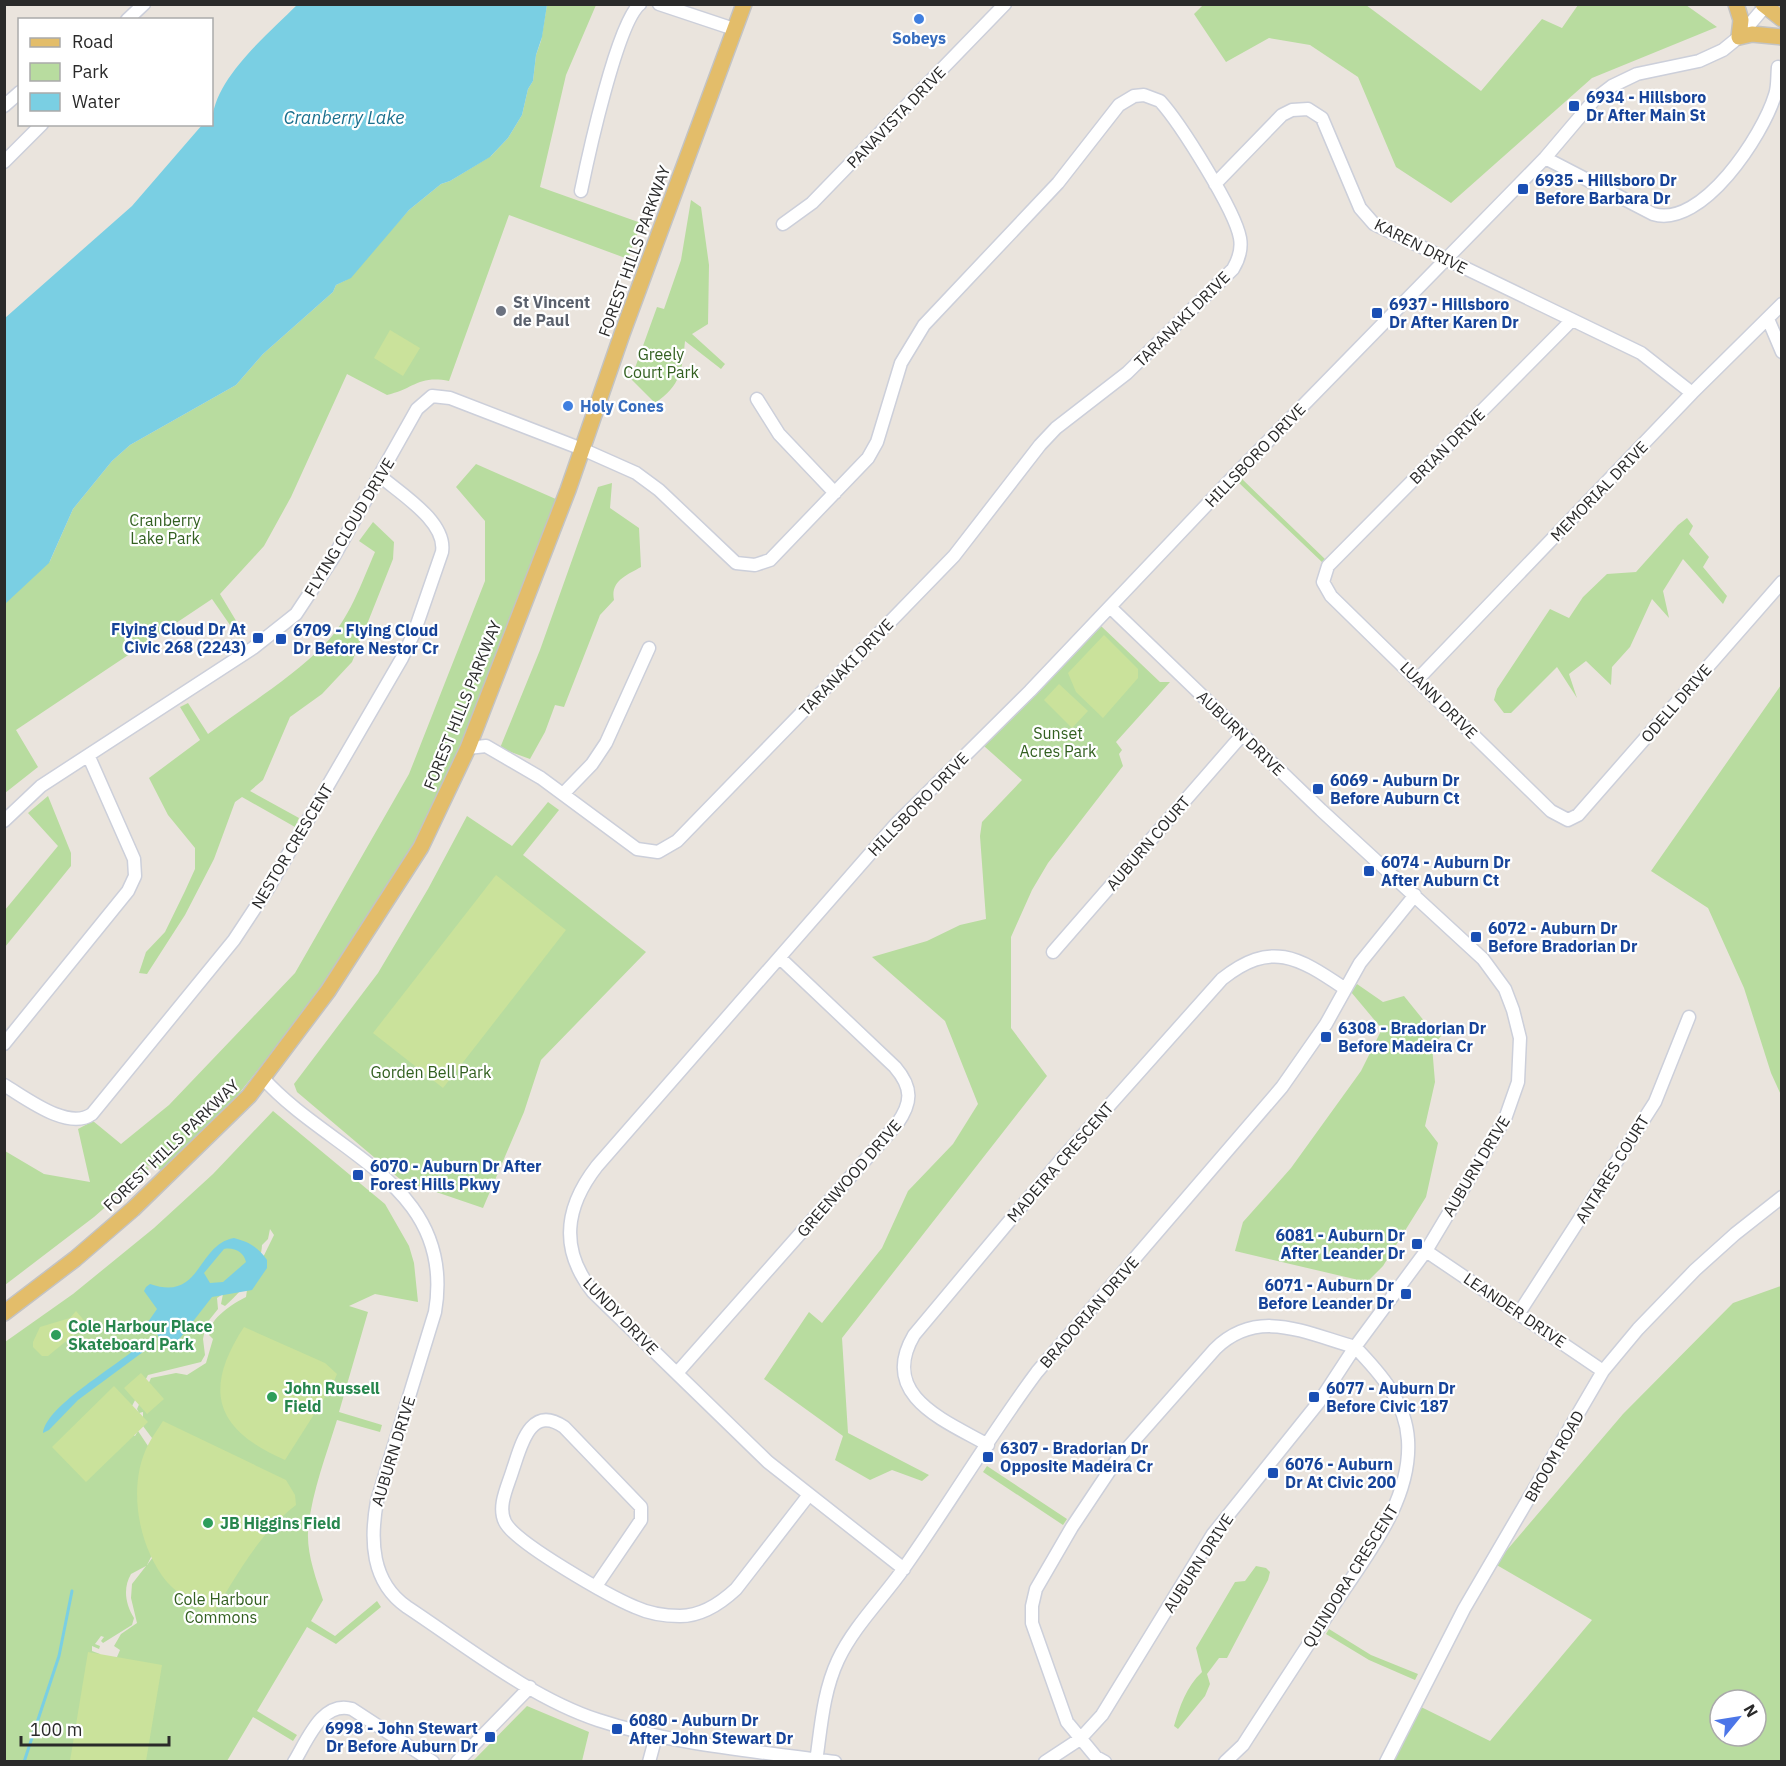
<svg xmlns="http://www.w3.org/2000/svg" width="1786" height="1766" viewBox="0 0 1786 1766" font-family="'IBM Plex Sans',sans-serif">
<rect width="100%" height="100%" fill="#eae4dd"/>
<!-- green -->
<path fill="#b8dc9f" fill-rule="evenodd" d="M1204 4 1366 5 1481 91 1542 19 1562 28 1578 5H1686L1717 27 1592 78 1451 203 1396 167 1358 77 1310 45 1269 38 1226 62 1194 14Z
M547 5H596L566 75 540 187 641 223 628 259 509 215 449 381C418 375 414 389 387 395L347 374 291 497 264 546 220 594 244 634 239 638 212 599 16 730 38 767 5 793 4 604 50 561 73 509 112 461 130 445 236 385 263 354 333 292 336 285 346 280 409 210 441 184 450 181 491 156 508 138 522 115 528 89 533 81 536 55 541 41Z
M691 200 701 207 709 265 708 324 692 334 725 364 721 369 685 341C682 371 681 385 655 403L631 379 657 307 664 309 681 260Z
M476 464 558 500 487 689 427 828 352 953 212 1127 167 1172 144 1164 149 1169 94 1217 5 1285V1151L44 1174 90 1182 78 1129 93 1121 121 1144 169 1105 295 973 409 774 485 581V521L456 487Z
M1241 478 1326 560 1323 563 1238 482Z
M612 483 610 508 639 528 641 567C627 575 610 581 614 600L600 615 564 707 555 705 545 732 530 759 500 748 540 650 598 487Z
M1687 518 1693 526 1689 534 1709 557 1703 567 1727 596 1723 604 1683 559 1663 591 1669 618 1652 599 1630 647 1612 667 1611 685 1586 661 1569 674 1577 698 1557 667 1511 713H1504L1494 700 1497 689 1550 609 1569 618 1583 597 1607 574 1636 572 1678 525Z
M373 522 394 542 393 559 352 662 322 694 290 717 263 780 250 791 299 818 295 827 242 797 235 802 214 859 185 915 147 974 139 973 146 952 165 932 185 891 195 869V848L168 815 149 778 200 740 180 707 188 703 208 734C246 706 290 679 324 645 349 620 361 584 375 552L359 541Z
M1101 626 1160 682H1170L1116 742 1122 750 1119 754 1123 766 1048 863 1032 890 1011 937V1028L1047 1076 842 1338 848 1433 929 1475 922 1481 892 1470 870 1480 835 1460 843 1436 764 1379 809 1312 822 1323 882 1248 908 1191 953 1144 978 1104 945 1021 872 957 927 941 960 925 986 919 980 836 982 822 1022 780 984 746Z
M1781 685V1095L1771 1073 1744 988 1708 908 1651 871Z
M48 796 71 853V866L5 947V910L58 846 28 813Z
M548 802 559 810 523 855 646 952 541 1060 524 1112 483 1208 401 1180 297 1092 294 1084 378 973 428 889 467 816 512 846Z
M1357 984 1383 1002 1404 996 1429 1027 1444 1033 1432 1046 1435 1082 1425 1126 1438 1143 1426 1197 1383 1266 1367 1282 1235 1251 1243 1222 1291 1168 1361 1071 1382 1029 1351 992Z
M273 1111 385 1204 409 1246 414 1263 418 1302 375 1294 349 1306 368 1312 339 1412 382 1425 380 1432 337 1420C326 1456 311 1494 308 1532 307 1555 316 1578 323 1600L311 1621 335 1636 377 1601 381 1607 336 1644 307 1627 257 1711 297 1735 293 1741 253 1717 227 1761H85L107 1657H117L120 1650 114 1646 121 1634 137 1623 131 1598 132 1584 146 1566 131 1574C123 1588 125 1603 134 1618L132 1625 103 1643 101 1641 104 1637 101 1636 95 1644 100 1646 99 1649 92 1646V1651L100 1654 102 1659 82 1761 5 1762V1342L73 1294 154 1228 213 1174ZM270 1229 274 1235 247 1290 246 1297C234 1303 209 1318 209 1335L213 1339 206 1363 187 1375 176 1373 151 1378 137 1409 139 1413 143 1412V1426L152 1438 156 1553 147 1565 154 1551 148 1446 138 1431 135 1436 133 1435 132 1406 148 1375 201 1362 205 1355 203 1339 206 1324 218 1309 217 1298 223 1294 221 1304 225 1306C242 1291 261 1269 262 1245L268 1239Z
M1781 1286V1761L1390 1762 1417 1705 1490 1741 1592 1620 1495 1564 1623 1414 1733 1303ZM1720 1700H1756V1736H1720Z
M987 1466 1067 1519 1063 1525 983 1472Z
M1256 1566 1266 1568 1270 1572 1268 1580 1227 1658H1219L1207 1674 1210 1684 1205 1696 1178 1729 1174 1726C1180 1706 1186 1687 1202 1672L1196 1648 1235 1582 1245 1581Z
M1329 1629 1371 1655 1418 1674 1415 1680 1369 1660 1326 1634Z
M527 1706 589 1732 582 1761H473Z"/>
<!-- pitch -->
<path fill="#cae29b" d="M390 330 420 348 403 376 374 358Z
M1104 635 1138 669V678L1103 718 1076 692 1068 673Z
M1059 684 1088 711 1072 728 1044 700Z
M496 875 566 930 443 1088 373 1033Z
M76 1311 87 1324 48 1356H42L33 1347V1342L40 1327 70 1318Z
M244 1327 325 1363 337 1374 332 1386 285 1460C216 1430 202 1391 244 1327Z
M141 1373 164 1399 147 1414 124 1388Z
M114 1386 148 1422 86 1482 52 1447Z
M163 1421 286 1480 295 1495 296 1505C259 1533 235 1578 211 1617 195 1606 180 1596 167 1582 138 1547 127 1486 148 1445 152 1437 158 1429 163 1421Z
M88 1652 162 1665 146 1761H70Z"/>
<!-- water -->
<path fill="#7acfe3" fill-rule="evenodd" d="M297 5H547L542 37 536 55 533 81 528 89 522 115 508 138 490 157 450 181 441 184 409 210 351 278 336 285 333 292 263 354 236 385 130 445 112 461 73 509 49 563 5 604V318L132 206 202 125 212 124C212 80 267 35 297 5Z
M234 1238C249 1242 258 1247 267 1260V1268L252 1290 212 1297 177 1342 169 1346 161 1344 155 1328 148 1322 157 1309 144 1291 146 1287 150 1284C202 1302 196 1245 234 1238ZM224 1249C234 1247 244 1252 246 1262L223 1282 210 1283 204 1273Z
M142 1343 147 1349 78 1400 49 1430 43 1433C47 1404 120 1365 142 1343Z"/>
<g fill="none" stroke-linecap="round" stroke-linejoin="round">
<!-- stream -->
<path stroke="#7acfe3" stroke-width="3" d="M24 1762 59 1656 72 1591"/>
<defs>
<path id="minor" d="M659 4 734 29
M127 20 144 4
M4 106 20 92
M1545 158 1653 214C1702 229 1763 135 1775 95 1778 87 1777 76 1778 67
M4 162 42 124
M1215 184 1282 115 1292 110 1308 109 1322 118 1360 208 1374 224 1641 353 1692 393
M581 191C588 157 617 23 640 4
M783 224 812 203 1005 4
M1768 319 1782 352
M1571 321 1328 566 1323 582 1331 596 1551 811 1568 820 1578 815 1782 582
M757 399 779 434 835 493
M1418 679 1692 393 1782 304
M563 794 592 764 606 743 649 648
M4 821 41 786 253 648 296 614 333 558 417 409 432 396 450 398 582 449 636 473 659 490 736 563 755 565 770 560 868 458 877 442 901 363 924 325 1058 183 1119 105 1134 96 1144 95 1160 101C1180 123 1235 210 1240 238 1242 249 1239 259 1233 269L1127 373 1056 428 1040 445 954 556 677 841 658 852 637 849 541 778 486 746 468 748
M1053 952 1242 735
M4 1044 128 891 135 876 134 859 89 757
M262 1077C329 1153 457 1184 435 1312L377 1501C370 1540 371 1582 407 1607 466 1646 531 1698 598 1720 673 1745 757 1751 835 1762
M4 1085C26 1098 68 1131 92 1114L234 940 269 887 402 658 414 633 442 552C447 522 401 494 380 476
M1426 1251 1603 1371
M1519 1313 1655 1102 1689 1017
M677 1373 897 1124C912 1103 913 1088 895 1067L780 958
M988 1445C946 1421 878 1396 914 1335L1058 1163 1222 979C1271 940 1298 957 1344 988
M904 1569 768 1462 593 1292C559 1249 565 1207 597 1166L896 824 1030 691 1235 475 1545 158 1595 99 1612 86 1637 74 1699 61 1723 50 1739 37 1767 4
M596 1586 641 1520V1507L564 1427C530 1404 521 1446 513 1469 508 1486 497 1506 505 1522 515 1543 611 1597 635 1607 648 1613 665 1616 680 1616 701 1616 721 1603 736 1589L808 1496
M294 1762C307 1741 322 1700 352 1709L433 1762
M457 1762 530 1687
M649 1762 656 1736
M816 1762C821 1727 823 1692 838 1660 854 1626 883 1598 904 1568 950 1503 990 1435 1037 1372L1282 1087 1326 1024 1360 963 1415 895
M1045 1762 1080 1739 1102 1715 1213 1534 1319 1402 1355 1347 1426 1251 1505 1119 1518 1082 1520 1038 1513 1010 1505 989 1483 959 1321 810 1110 607
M1105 1762 1096 1757 1067 1722 1032 1623V1606L1036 1589 1072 1527 1116 1461 1215 1349C1258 1307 1305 1333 1355 1347
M1225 1762 1243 1745 1252 1731C1279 1690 1305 1649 1332 1608 1363 1559 1412 1503 1408 1440 1406 1402 1380 1373 1355 1347
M1386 1762 1464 1609 1603 1371 1638 1329 1695 1270 1735 1234 1782 1197"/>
<path id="major" d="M1736 4 1741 20 1739 37 1752 34 1782 37
M1763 4 1782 19
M4 1313 75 1259 133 1209 249 1096 328 991 421 847 468 748 568 490 622 334 744 4"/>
</defs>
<!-- minor casing -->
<use href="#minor" stroke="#cccfda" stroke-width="15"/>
<!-- major casing -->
<use href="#major" stroke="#c3c3c3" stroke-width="18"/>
<!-- minor -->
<use href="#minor" stroke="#fff" stroke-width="12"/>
<!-- major -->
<use href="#major" stroke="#e3bd6a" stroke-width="15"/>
</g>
<!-- markers -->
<g fill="#3f7fe0" stroke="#fff" stroke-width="2">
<circle cx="919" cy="19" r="6"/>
<circle cx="568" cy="406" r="6"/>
</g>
<g fill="#1a4fb4" stroke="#fff" stroke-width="2">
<rect x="1568" y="100" width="12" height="12" rx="3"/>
<rect x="1517" y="183" width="12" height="12" rx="3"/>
<rect x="1371" y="307" width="12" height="12" rx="3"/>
<rect x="252" y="632" width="12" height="12" rx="3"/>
<rect x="275" y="633" width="12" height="12" rx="3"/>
<rect x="1312" y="783" width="12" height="12" rx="3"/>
<rect x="1363" y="865" width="12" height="12" rx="3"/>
<rect x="1470" y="931" width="12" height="12" rx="3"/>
<rect x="1320" y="1031" width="12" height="12" rx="3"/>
<rect x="352" y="1169" width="12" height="12" rx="3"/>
<rect x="1411" y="1238" width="12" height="12" rx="3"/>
<rect x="1400" y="1288" width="12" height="12" rx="3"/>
<rect x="1308" y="1391" width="12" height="12" rx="3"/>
<rect x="982" y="1451" width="12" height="12" rx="3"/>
<rect x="1267" y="1467" width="12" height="12" rx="3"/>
<rect x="611" y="1723" width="12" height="12" rx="3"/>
<rect x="484" y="1731" width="12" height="12" rx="3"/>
</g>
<circle fill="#6b7280" stroke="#fff" stroke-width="2" cx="501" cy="311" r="6"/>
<g fill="#2e9e5b" stroke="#fff" stroke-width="2">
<circle cx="56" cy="1335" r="6"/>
<circle cx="272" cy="1397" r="6"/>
<circle cx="208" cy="1523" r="6"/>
</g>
<g text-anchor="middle" stroke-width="4.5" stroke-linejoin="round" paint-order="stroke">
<!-- shop labels -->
<g font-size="16" font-weight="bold" fill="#366cbe" stroke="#fff">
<text x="919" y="44">Sobeys</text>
<text x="580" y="412" text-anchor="start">Holy Cones</text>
</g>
<!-- transit labels -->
<g font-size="16" font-weight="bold" fill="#164399" stroke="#fff" text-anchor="start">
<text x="1586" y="103">6934 - Hillsboro<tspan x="1586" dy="18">Dr After Main St</tspan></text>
<text x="1535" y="186">6935 - Hillsboro Dr<tspan x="1535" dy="18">Before Barbara Dr</tspan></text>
<text x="1389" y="310">6937 - Hillsboro<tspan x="1389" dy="18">Dr After Karen Dr</tspan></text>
<text x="246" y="635" text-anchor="end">Flying Cloud Dr At<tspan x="246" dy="18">Civic 268 (2243)</tspan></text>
<text x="293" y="636">6709 - Flying Cloud<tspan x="293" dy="18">Dr Before Nestor Cr</tspan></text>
<text x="1330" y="786">6069 - Auburn Dr<tspan x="1330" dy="18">Before Auburn Ct</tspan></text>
<text x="1381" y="868">6074 - Auburn Dr<tspan x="1381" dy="18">After Auburn Ct</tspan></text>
<text x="1488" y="934">6072 - Auburn Dr<tspan x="1488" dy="18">Before Bradorian Dr</tspan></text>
<text x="1338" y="1034">6308 - Bradorian Dr<tspan x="1338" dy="18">Before Madeira Cr</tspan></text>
<text x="370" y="1172">6070 - Auburn Dr After<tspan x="370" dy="18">Forest Hills Pkwy</tspan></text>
<text x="1405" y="1241" text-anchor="end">6081 - Auburn Dr<tspan x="1405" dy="18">After Leander Dr</tspan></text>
<text x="1394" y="1291" text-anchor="end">6071 - Auburn Dr<tspan x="1394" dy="18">Before Leander Dr</tspan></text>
<text x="1326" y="1394">6077 - Auburn Dr<tspan x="1326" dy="18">Before Civic 187</tspan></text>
<text x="1000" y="1454">6307 - Bradorian Dr<tspan x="1000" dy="18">Opposite Madeira Cr</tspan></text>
<text x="1285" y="1470">6076 - Auburn<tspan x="1285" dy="18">Dr At Civic 200</tspan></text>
<text x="629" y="1726">6080 - Auburn Dr<tspan x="629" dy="18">After John Stewart Dr</tspan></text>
<text x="478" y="1734" text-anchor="end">6998 - John Stewart<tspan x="478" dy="18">Dr Before Auburn Dr</tspan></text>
</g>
<!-- street labels -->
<g font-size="16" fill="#2a2a2a" stroke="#fff">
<text transform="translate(896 117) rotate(-46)" y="6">PANAVISTA DRIVE</text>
<text transform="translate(1421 246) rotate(27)" y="6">KAREN DRIVE</text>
<text transform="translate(634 251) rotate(-70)" y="6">FOREST HILLS PARKWAY</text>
<text transform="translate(1182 319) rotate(-45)" y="6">TARANAKI DRIVE</text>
<text transform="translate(1447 446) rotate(-45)" y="6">BRIAN DRIVE</text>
<text transform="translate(1255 455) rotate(-46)" y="6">HILLSBORO DRIVE</text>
<text transform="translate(1599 491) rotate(-46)" y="6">MEMORIAL DRIVE</text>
<text transform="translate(349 527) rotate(-59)" y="6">FLYING CLOUD DRIVE</text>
<text transform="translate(846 667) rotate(-46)" y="6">TARANAKI DRIVE</text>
<text transform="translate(1439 700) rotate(45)" y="6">LUANN DRIVE</text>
<text transform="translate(1676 703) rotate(-49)" y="6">ODELL DRIVE</text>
<text transform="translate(462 705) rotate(-68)" y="6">FOREST HILLS PARKWAY</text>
<text transform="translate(1241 733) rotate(44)" y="6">AUBURN DRIVE</text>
<text transform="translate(918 804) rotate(-46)" y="6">HILLSBORO DRIVE</text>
<text transform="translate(1148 843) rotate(-49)" y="6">AUBURN COURT</text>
<text transform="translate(292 846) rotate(-59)" y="6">NESTOR CRESCENT</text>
<text transform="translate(171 1145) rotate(-44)" y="6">FOREST HILLS PARKWAY</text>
<text transform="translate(1060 1162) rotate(-49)" y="6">MADEIRA CRESCENT</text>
<text transform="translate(1476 1166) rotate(-59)" y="6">AUBURN DRIVE</text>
<text transform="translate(1612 1169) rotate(-58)" y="6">ANTARES COURT</text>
<text transform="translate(849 1178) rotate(-49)" y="6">GREENWOOD DRIVE</text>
<text transform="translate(1515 1310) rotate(34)" y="6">LEANDER DRIVE</text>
<text transform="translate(1089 1312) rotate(-49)" y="6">BRADORIAN DRIVE</text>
<text transform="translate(621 1316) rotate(46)" y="6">LUNDY DRIVE</text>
<text transform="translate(393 1451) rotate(-73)" y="6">AUBURN DRIVE</text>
<text transform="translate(1554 1456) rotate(-60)" y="6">BROOM ROAD</text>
<text transform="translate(1198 1563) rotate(-57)" y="6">AUBURN DRIVE</text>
<text transform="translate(1350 1576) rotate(-58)" y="6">QUINDORA CRESCENT</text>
</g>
<!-- worship labels -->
<g font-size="16" font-weight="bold" fill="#5b616d" stroke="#fff" text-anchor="start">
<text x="513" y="308">St Vincent<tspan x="513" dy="18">de Paul</tspan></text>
</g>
<!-- park labels -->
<g font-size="16" fill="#336021" stroke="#fff">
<text x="661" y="360">Greely<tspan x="661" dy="18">Court Park</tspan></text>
<text x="165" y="526">Cranberry<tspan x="165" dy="18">Lake Park</tspan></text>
<text x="1058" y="739">Sunset<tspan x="1058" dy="18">Acres Park</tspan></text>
<text x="431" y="1078">Gorden Bell Park</text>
<text x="221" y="1605">Cole Harbour<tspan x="221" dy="18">Commons</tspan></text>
</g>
<!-- leisure labels -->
<g font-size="16" font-weight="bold" fill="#27864d" stroke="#fff" text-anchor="start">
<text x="68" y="1332">Cole Harbour Place<tspan x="68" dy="18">Skateboard Park</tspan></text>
<text x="284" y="1394">John Russell<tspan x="284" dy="18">Field</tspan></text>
<text x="220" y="1529">JB Higgins Field</text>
</g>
<!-- water labels -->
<g font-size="18" font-style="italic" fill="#1a6f8d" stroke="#fff">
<text x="344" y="124">Cranberry Lake</text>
</g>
</g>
<!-- border -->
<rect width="1786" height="1766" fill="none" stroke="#2a2a2a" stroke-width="12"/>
<!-- legend -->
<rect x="18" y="18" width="195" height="108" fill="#ffffff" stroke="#aaaaaa" stroke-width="1.5"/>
<rect x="30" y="38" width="30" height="9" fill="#e3bd6a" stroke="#aaaaaa" stroke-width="1.5"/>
<text x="72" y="48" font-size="18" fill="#2a2a2a">Road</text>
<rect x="30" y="63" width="30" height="18" fill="#b8dc9f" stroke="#aaaaaa" stroke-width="1.5"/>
<text x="72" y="78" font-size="18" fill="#2a2a2a">Park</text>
<rect x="30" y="93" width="30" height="18" fill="#7acfe3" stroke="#aaaaaa" stroke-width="1.5"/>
<text x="72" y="108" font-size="18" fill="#2a2a2a">Water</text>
<!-- north arrow -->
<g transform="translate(1738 1718) rotate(60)"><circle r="28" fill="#ffffff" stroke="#aaaaaa" stroke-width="1.5"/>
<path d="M0-4.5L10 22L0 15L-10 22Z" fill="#4c76e8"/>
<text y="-9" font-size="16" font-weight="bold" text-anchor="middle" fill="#2a2a2a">N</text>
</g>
<!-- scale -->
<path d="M21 1736v9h148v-9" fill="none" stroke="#2a2a2a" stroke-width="3"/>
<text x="30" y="1736" font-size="18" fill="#2a2a2a" stroke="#ffffff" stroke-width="4.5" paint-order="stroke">100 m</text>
</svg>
